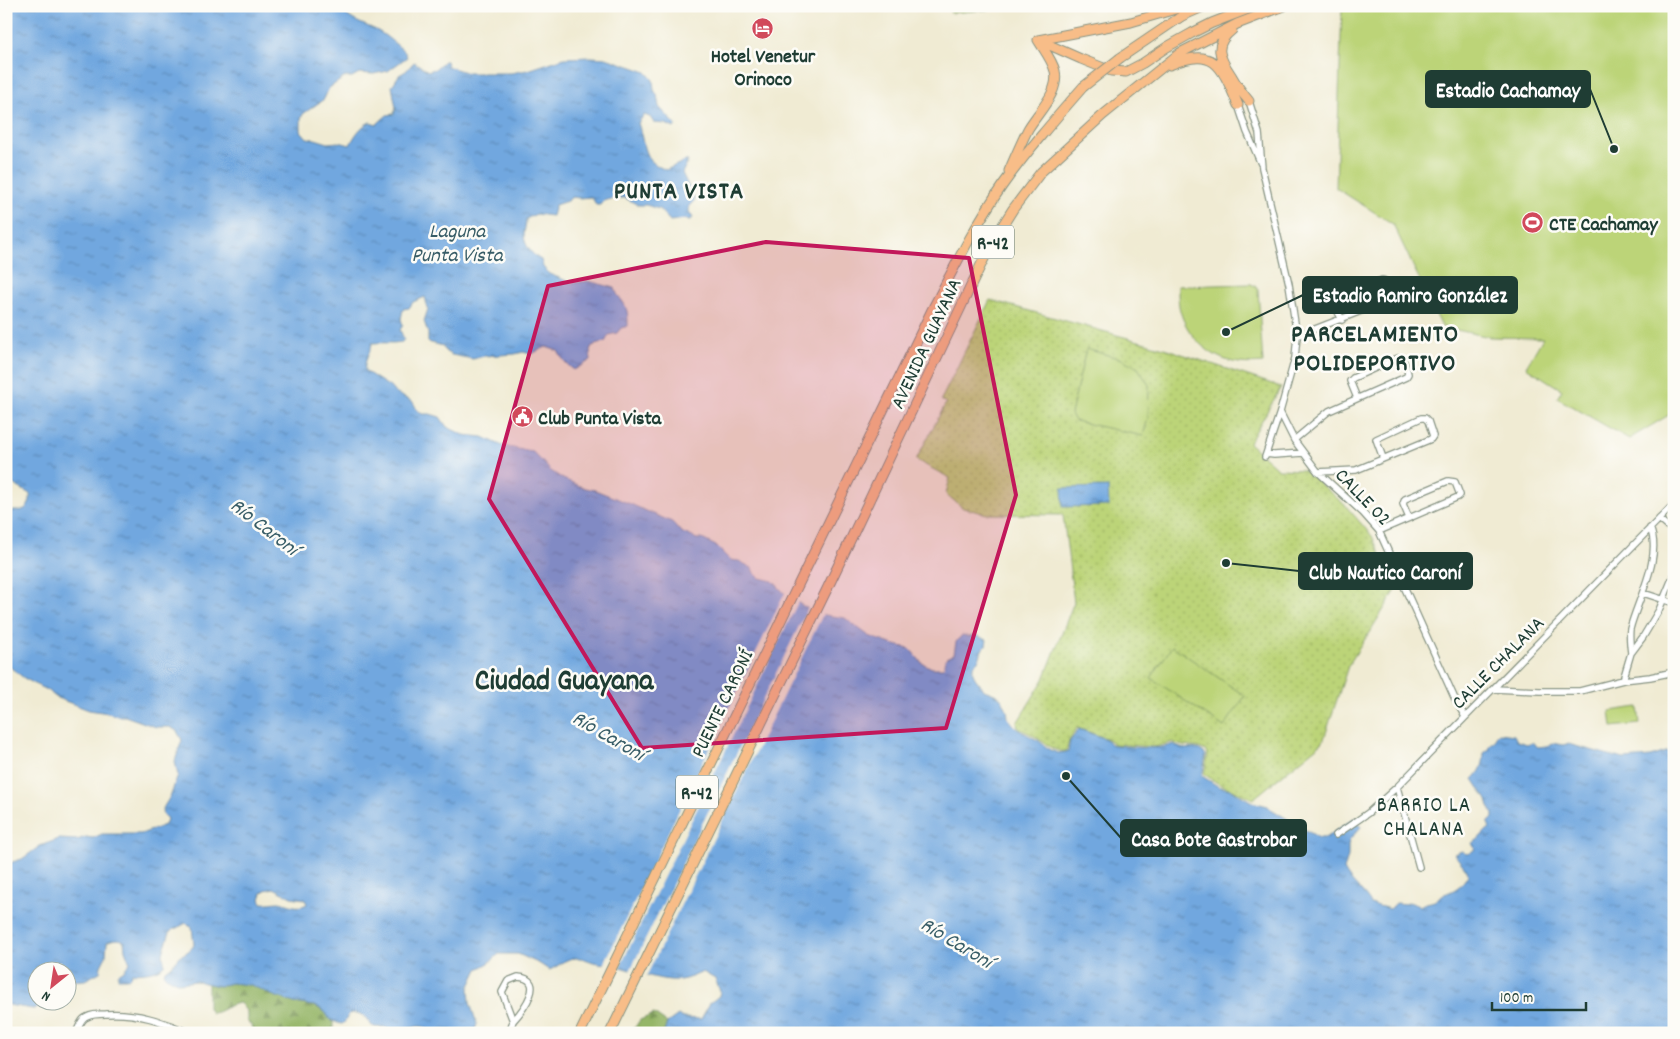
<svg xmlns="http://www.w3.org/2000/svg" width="1680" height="1039" viewBox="0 0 1680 1039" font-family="Dekko,sans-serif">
<defs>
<pattern id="grass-dots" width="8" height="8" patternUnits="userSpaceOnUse" patternTransform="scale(1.25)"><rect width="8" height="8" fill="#bcd478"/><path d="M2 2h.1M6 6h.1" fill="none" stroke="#a1b768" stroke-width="1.8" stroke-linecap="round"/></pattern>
<pattern id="forest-firs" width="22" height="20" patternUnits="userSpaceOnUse" patternTransform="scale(1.25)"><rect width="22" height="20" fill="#95b668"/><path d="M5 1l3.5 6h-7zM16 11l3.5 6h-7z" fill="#799556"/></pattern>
<pattern id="water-ripples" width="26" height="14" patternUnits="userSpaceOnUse" patternTransform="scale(1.25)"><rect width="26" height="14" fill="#71a7df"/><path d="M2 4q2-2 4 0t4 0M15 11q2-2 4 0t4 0" fill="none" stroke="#5c89b6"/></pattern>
</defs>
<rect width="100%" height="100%" fill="#fdfcf7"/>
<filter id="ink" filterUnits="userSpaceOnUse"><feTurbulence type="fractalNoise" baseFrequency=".02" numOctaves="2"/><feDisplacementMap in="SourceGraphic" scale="10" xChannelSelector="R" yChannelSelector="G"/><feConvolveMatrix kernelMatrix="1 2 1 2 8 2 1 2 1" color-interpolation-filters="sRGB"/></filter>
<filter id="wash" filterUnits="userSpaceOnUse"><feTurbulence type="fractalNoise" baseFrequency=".0096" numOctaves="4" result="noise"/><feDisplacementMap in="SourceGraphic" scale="20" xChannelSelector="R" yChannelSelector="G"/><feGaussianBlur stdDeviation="1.12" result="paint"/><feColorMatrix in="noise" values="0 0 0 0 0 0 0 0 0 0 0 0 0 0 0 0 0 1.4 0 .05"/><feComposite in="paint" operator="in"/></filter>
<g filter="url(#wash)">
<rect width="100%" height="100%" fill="#f0ebd3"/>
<!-- grass -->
<path fill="url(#grass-dots)" stroke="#6e8856" d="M949 6H1027L951 13Z
M990 300 1164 348 1281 387 1249 443 1278 469 1304 470 1345 505 1372 536 1396 590 1348 666 1323 742 1253 799 1219 784 1204 774 1208 753C1197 743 1185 750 1173 742L1155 747 1114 744 1106 738 1077 728 1069 741 1066 751C1054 752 1050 746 1040 740 1034 735 1026 732 1018 728L1017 723 1044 679 1074 602 1063 515 987 514 963 508 946 494 950 478 916 460 946 403 941 400Z"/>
<!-- forest -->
<path fill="url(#forest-firs)" stroke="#5a7a4e" d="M231 983 251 985 274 996 284 999 294 1003 314 1006 325 1012 333 1022V1033H292L290 1031 286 1033H253L251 1025 247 1021V1012L240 1003C227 1004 222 1013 211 1013L208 1008V984L219 986Z
M654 1014 667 1023 664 1033H631L640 1020Z"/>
<!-- garden -->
<path fill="#bcd478" stroke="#6e8856" d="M1342 6H1674V412L1629 439 1557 398 1562 390 1526 367 1543 338 1490 337 1442 327 1393 224 1336 188Z
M1251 284 1255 286 1258 290 1263 363C1253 364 1243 364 1233 362 1206 356 1184 332 1179 306 1178 299 1178 293 1178 286Z
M1086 349 1122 359 1138 368 1149 385 1148 418 1143 436 1075 421 1071 414Z
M1172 646 1245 696 1224 727 1151 678Z
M1638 707 1640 724 1612 727 1610 711Z"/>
<!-- water -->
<path fill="url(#water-ripples)" stroke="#48728a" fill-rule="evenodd" d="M6 6H338C349 20 358 22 374 29 383 33 389 39 397 45 401 49 405 50 407 57L388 71 373 74 359 73 352 77H345L329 88 324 99 303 114 301 118V131L307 138 315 139 328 143 339 142 350 145C355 135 360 127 370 122L377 124 387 115 394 114 396 108 392 86 399 75 406 71 414 62 428 71 435 69 444 61H446L447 66 468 73H511L528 70 564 58 591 57 606 58 641 70 646 72 653 80 654 90 657 95 659 107 676 125 674 128 666 124 654 123 650 117 644 115 638 123C646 147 640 159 666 170L685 161H688L682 173 695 200 689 206V212L693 218 690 220 685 219 670 221 659 209 646 205H638L625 198H615L603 201 600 205H596L593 199 590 197 579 198 572 197 567 201 555 205 552 216 536 214 526 219C526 225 524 230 524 236 525 246 532 255 541 260L543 267 549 274 572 283 588 281 615 288C617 296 619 296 623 302 628 309 628 317 628 326L621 328 617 333 609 335 605 342 592 346 590 350 591 360 574 370C567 365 562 359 558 351L546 347 531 354 523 352 515 354 484 356 473 359 452 355 446 352 443 346 428 342V333L424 321 428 309 425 297 413 302 409 308 403 309 401 319 403 325 400 330 404 339 402 342C392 344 383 342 372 343 371 353 363 361 365 371L390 387 395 393 413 402 417 410 422 414H430L440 417 447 427 464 435 483 437 503 446 533 452 551 471 563 479 585 488 595 490 628 503 672 522 681 532 697 539H702L716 546 730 560 739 561 752 568 754 573 760 578 773 581 787 596 810 610 825 615 845 618 869 636 888 643 910 649 922 663 932 668H942L944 667 946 658 954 654 956 642 962 635 970 637 975 635 987 640 986 645C980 650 982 653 979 659 978 662 975 663 974 665 969 676 980 682 984 690L997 695 1002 699 1007 710 1008 718 1017 729 1039 741 1050 750 1058 753 1066 752 1068 751 1070 741 1079 729 1106 739 1110 744 1114 745C1134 747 1155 751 1174 744 1186 755 1194 742 1206 755L1202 776 1219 787 1230 789 1252 802 1268 806 1271 809 1319 838H1325L1354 818 1361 827 1349 840 1348 845V856L1344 870C1351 884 1364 891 1371 904L1390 909 1396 903 1406 904 1409 902 1420 906C1425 902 1431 903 1436 900 1438 899 1439 896 1442 895 1455 890 1460 888 1468 875L1467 870 1454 854 1462 851 1466 854 1470 853 1475 849 1472 843C1480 840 1483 832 1490 828L1488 823 1493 818V813L1489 807 1487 800 1473 779C1481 772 1484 764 1484 753L1489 749 1490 745 1495 741 1496 736 1499 733 1514 735 1517 741 1527 744 1532 742 1538 747 1547 746 1553 743 1562 745 1568 744 1624 759 1651 757 1674 749V1033H664L667 1023 678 1015 683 1018 701 1019 710 1003 719 996 720 991 715 979 703 972C696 975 688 979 680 980 658 982 631 969 609 964 605 963 602 964 598 963 590 962 584 957 576 958 564 958 559 967 549 970L540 964 518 954H499L489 963 478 969 469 988 470 1003 477 1024 474 1033H428L429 1030C415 1019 407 1036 395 1033 391 1032 388 1028 384 1027 380 1027 376 1028 372 1026 366 1018 361 1010 349 1014L344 1023 341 1024 330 1020 325 1012 321 1009 314 1006 294 1003 284 999 274 996 251 985 231 983 219 986 196 981 179 983 164 975 165 970C172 967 173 963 178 958 183 953 189 953 194 945L192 927 186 923C182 926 175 928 171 931 169 933 163 952 163 955 163 958 164 961 165 964 156 973 144 972 132 973L129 978H118V974L123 971 130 963 125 950 124 941C120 938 111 939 107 942L106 956 101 966 100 972 85 980 68 981V972H38V1002H46L43 1007 33 1009 8 1005 6 1001V864L22 859 40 846 59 839 77 840 86 837 93 838 102 834H141L165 825 167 819 162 813C163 806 168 801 171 795 174 788 174 782 178 776L175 761 182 740 177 731 170 727H156L125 716H117L108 713 89 710 57 698 48 691 24 678 6 664V509C19 514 32 510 30 494L6 480ZM274 888 291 897 305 899 307 904C296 910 289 903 279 902 273 902 268 904 262 903L260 899 262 893 265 890Z
M1108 487 1109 506 1063 507 1062 488Z"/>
<!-- pier -->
<path fill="#f0ebd3" d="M786 591 799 600 619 969 603 966Z
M809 606 824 612 646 977 629 973Z"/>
</g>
<g filter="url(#ink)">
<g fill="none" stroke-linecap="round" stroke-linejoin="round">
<defs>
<path id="street" d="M1249 101 1259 133 1262 168 1289 284 1297 336 1295 358 1280 412 1265 457
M1238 105 1247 132 1261 164
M1297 336 1392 299 1394 297C1392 291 1389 281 1382 280L1337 299 1334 304 1342 320
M1280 412 1294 440 1318 472 1363 513 1379 531 1454 697 1465 717
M1294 440 1329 411 1406 377 1408 374C1407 368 1405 361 1400 358L1395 359 1353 378 1350 381 1357 398
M1266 454 1274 455 1303 453
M1318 472 1356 470 1431 439 1433 436 1428 421 1425 418H1421L1376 439 1383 458
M1659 519 1674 532
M1379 531 1458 497 1460 495 1455 482 1448 481 1405 499 1403 504 1409 518
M1643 593 1674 603
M1631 653C1630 645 1629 637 1630 629 1637 601 1663 556 1650 528
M1623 680 1631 653 1643 637 1659 610 1674 574
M1494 689 1540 691H1580L1623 680 1650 677 1674 672
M1397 787 1419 867
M1336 835 1368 813 1397 787 1674 504
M518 977C547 979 523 1010 513 1021L502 992 508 981Z
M76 1033C79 1027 81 1019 87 1017 92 1014 101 1014 106 1014 138 1012 161 1021 190 1033
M509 1033 513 1021"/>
<path id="primary" d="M1232 30C1213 45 1219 57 1231 75 1236 84 1242 93 1249 101
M1038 40 1081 59 1111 71 1126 72 1143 63 1167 47 1192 33 1212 23 1256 6
M1038 40 1131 22 1186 6
M1120 58 1182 16 1205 6
M1170 65C1215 45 1222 67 1238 105
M1009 171C1015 157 1021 143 1028 129 1038 112 1060 92 1055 71 1052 60 1044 50 1038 40
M580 1033 932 310C954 268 975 225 1002 186 1027 151 1055 119 1083 87
M610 1033 828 587 969 290 991 244 1013 209 1041 172 1103 115 1180 53 1237 24 1284 6"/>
</defs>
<!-- street casing -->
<use href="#street" stroke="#889484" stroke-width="8"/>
<!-- primary casing -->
<use href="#primary" stroke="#889484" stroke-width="11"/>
<!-- street -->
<use href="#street" stroke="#fff" stroke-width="5.5"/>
<!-- primary -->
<use href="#primary" stroke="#f8bd88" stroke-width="9"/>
<defs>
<path id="primary-bridge" d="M1083 87 1120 58"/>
</defs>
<!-- primary-bridge casing -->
<use href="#primary-bridge" stroke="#889484" stroke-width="11" stroke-linecap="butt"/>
<!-- primary-bridge -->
<use href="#primary-bridge" stroke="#f8bd88" stroke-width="9"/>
</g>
</g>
<!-- marked area -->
<path fill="#c2185b" fill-opacity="0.2" stroke="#c2185b" stroke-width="4" stroke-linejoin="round" d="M766 242 969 258 1016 495 946 728 642 748 489 499 548 286Z"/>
<!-- icons -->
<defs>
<symbol id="hotel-disc" viewBox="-11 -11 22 22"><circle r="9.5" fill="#d1495b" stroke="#fdfcf7"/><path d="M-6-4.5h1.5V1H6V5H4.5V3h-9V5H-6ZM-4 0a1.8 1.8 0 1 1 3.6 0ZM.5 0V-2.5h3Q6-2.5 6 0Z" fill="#fff"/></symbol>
<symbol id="stadium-disc" viewBox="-11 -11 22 22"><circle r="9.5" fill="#d1495b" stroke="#fdfcf7"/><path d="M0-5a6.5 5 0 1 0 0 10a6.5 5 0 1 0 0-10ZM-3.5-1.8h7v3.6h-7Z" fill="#fff"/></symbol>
<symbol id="civic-disc" viewBox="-11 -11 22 22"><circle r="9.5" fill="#d1495b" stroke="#fdfcf7"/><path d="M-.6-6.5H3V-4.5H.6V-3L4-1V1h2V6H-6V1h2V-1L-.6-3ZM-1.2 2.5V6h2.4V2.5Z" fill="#fff"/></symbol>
</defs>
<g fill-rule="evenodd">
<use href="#hotel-disc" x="750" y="16" width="25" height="25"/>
<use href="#stadium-disc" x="1520" y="210" width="25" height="25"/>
<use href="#civic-disc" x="510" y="404" width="25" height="25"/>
</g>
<g text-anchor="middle" stroke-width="5" stroke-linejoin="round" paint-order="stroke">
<!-- shield labels -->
<g fill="#fdfcf7" stroke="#62766e" stroke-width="1">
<rect x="972" y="225.5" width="42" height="33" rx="4"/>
<rect x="676" y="775.5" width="42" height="33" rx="4"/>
</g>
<g font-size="19" font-weight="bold" fill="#1f3d34">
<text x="993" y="249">R-42</text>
<text x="697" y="799">R-42</text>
</g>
<!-- poi labels -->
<g font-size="20" font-weight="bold" fill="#1f3d34" stroke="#fdfcf7" text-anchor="start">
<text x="763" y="62" text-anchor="middle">Hotel Venetur<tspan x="763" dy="23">Orinoco</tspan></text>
<text x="1549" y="230">CTE Cachamay</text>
<text x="538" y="424">Club Punta Vista</text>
</g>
<!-- street labels -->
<g font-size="20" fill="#1f3d34" stroke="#fdfcf7">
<text transform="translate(925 343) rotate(-65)" y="7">AVENIDA GUAYANA</text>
<text transform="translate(1364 496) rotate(46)" y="7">CALLE 02</text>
<text transform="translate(1497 662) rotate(-45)" y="7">CALLE CHALANA</text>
<text transform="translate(721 703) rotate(-64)" y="7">PUENTE CARONÍ</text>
</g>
<!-- water labels -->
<g font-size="21" font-style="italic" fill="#385d67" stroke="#fdfcf7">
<text x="457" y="237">Laguna<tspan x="457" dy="24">Punta Vista</tspan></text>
<text transform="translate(265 526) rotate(38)" y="7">Río Caroní</text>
<text transform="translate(609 735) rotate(30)" y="7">Río Caroní</text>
<text transform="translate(957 942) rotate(31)" y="7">Río Caroní</text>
</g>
<!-- neighbourhood labels -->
<g font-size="21" letter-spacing="1" fill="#1f3d34" stroke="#fdfcf7">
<text x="1424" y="811">BARRIO LA<tspan x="1424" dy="24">CHALANA</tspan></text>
</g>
<!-- district labels -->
<g font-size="25" font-weight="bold" letter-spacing="1" fill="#1f3d34" stroke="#fdfcf7">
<text x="679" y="198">PUNTA VISTA</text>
<text x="1375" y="341">PARCELAMIENTO<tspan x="1375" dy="29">POLIDEPORTIVO</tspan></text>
</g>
<!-- town labels -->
<g font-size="30" font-weight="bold" fill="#1f3d34" stroke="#fdfcf7">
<text x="564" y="689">Ciudad Guayana</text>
</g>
</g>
<!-- callouts -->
<path fill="none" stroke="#1f3d34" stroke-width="2" d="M1614 149L1590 89M1226 332L1303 295M1226 563L1299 571M1066 776L1121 838"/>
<g fill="#1f3d34" stroke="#fdfcf7" stroke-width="2">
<circle cx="1614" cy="149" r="5"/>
<circle cx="1226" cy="332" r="5"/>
<circle cx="1226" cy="563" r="5"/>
<circle cx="1066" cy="776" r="5"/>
</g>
<g fill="#1f3d34" stroke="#1f3d34" stroke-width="2">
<rect x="1426" y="71" width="164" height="36" rx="5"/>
<rect x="1303" y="277" width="214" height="36" rx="5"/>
<rect x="1299" y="553" width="173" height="36" rx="5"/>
<rect x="1121" y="820" width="185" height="36" rx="5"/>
</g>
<g font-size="21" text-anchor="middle" font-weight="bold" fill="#fff">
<text x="1508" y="97">Estadio Cachamay</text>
<text x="1410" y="302">Estadio Ramiro González</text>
<text x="1385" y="579">Club Nautico Caroní</text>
<text x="1214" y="846">Casa Bote Gastrobar</text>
</g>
<!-- margin -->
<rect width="1680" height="1039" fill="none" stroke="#fdfcf7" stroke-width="25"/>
<!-- north arrow -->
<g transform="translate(52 986) rotate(210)"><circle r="24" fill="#fdfcf7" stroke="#a4b0a9"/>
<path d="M0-4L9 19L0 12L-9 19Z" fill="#d1495b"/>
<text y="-8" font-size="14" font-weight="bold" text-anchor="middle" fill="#1f3d34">N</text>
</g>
<!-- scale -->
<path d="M1492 1002v8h94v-8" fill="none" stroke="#1f3d34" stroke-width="2.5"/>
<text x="1500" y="1002" font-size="15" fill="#1f3d34" stroke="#fdfcf7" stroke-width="4" paint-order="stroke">100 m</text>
</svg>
